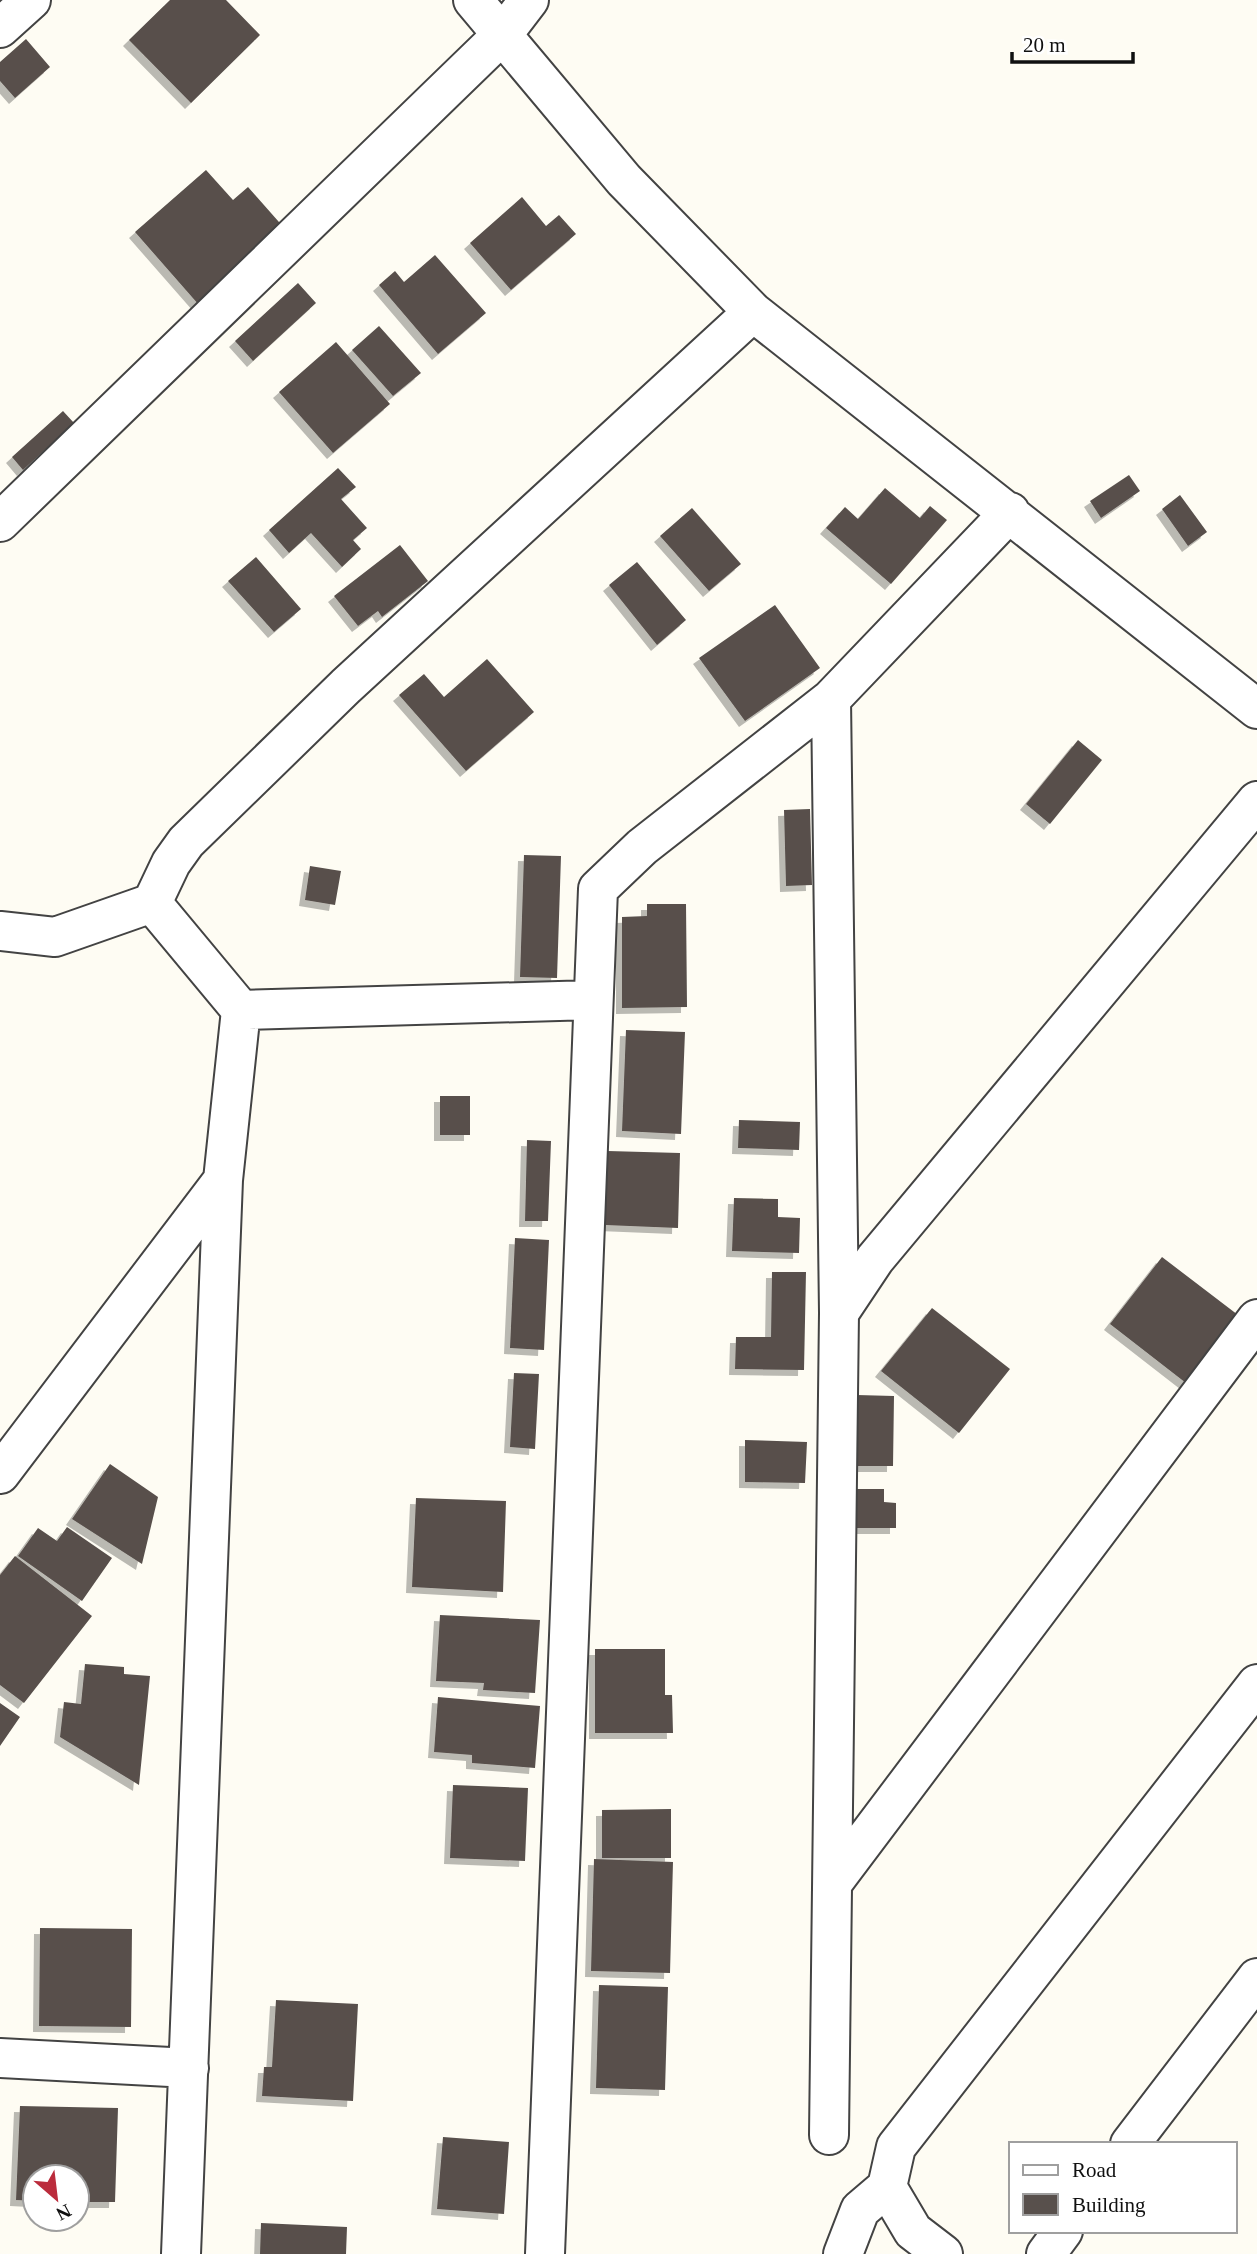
<svg xmlns="http://www.w3.org/2000/svg" width="1257" height="2254" viewBox="0 0 1257 2254" font-family="'Times New Roman',serif">
<defs>
<filter id="shadow"><feDropShadow dx="-6" dy="6" stdDeviation="0" flood-color="#0004"/></filter>
</defs>
<rect width="100%" height="100%" fill="#fefcf3"/>
<!-- building -->
<path fill="#58504c" filter="url(#shadow)" d="M170 0H226L260 35 191 103 129 40Z
M26 39 50 67 15 98 0 81V62Z
M206 170 233 200 248 187 286 230 199 305 135 232Z
M522 197 546 226 559 215 576 234 511 290 470 243Z
M435 255 486 313 438 354 379 285 395 271 404 282Z
M298 283 316 303 253 361 235 341Z
M379 326 421 373 393 396 352 350Z
M336 342 390 404 333 453 279 392Z
M63 411 74 423 23 470 12 457Z
M338 468 356 487 341 499 367 528 353 540 361 549 342 567 311 533 289 553 269 530Z
M1129 475 1140 491 1101 518 1090 501Z
M885 488 920 518 930 506 947 520 891 584 826 528 845 507 858 519Z
M1180 495 1207 532 1188 546 1162 509Z
M692 508 741 564 709 591 660 536Z
M400 545 428 581 382 617 378 611 358 626 334 596Z
M256 557 301 609 274 632 228 581Z
M637 562 686 620 657 645 609 585Z
M775 605 820 668 745 721 699 658Z
M487 659 534 712 466 771 399 695 424 674 444 697Z
M1078 740 1102 760 1050 824 1026 804Z
M810 809 812 885 786 886 784 810Z
M524 855 561 856 557 978 520 977Z
M310 866 341 871 335 905 305 900Z
M647 904H686L687 1007 622 1008V917L647 916Z
M626 1030 685 1032 681 1134 622 1131Z
M440 1096H470V1135H440Z
M739 1120 800 1122 799 1150 738 1148Z
M527 1140 551 1141 548 1221H525Z
M608 1151 680 1153 678 1228 605 1225Z
M734 1198 778 1199V1217L800 1218 799 1253 732 1251Z
M515 1238 549 1240 544 1350 510 1348Z
M1162 1257 1238 1315 1186 1383 1110 1324Z
M772 1272H806L804 1370 735 1369 736 1337H771Z
M932 1308 1010 1369 959 1433 881 1371Z
M514 1373 539 1374 535 1449 510 1447Z
M857 1395 894 1396 893 1466H856Z
M745 1440 807 1442 805 1483 745 1482Z
M110 1464 158 1497 142 1564 72 1519Z
M855 1489H884V1502L896 1503V1528H855Z
M416 1498 506 1501 503 1592 412 1587Z
M67 1527 112 1558 82 1601 18 1556 38 1528 57 1541Z
M15 1556 92 1616 24 1703 0 1685V1575Z
M440 1615 540 1620 535 1693 483 1690 484 1683 436 1681Z
M595 1649H665V1695H672L673 1733H595Z
M85 1664 124 1667V1674L150 1676 139 1785 60 1737 64 1702 81 1704Z
M438 1697 540 1706 535 1768 472 1763V1755L434 1752Z
M0 1703 20 1717 0 1746Z
M453 1785 528 1788 525 1861 450 1858Z
M671 1809V1858H602V1810Z
M594 1859 673 1862 670 1973 591 1971Z
M40 1928 132 1929 131 2027 39 2026Z
M599 1985 668 1987 665 2090 596 2088Z
M276 2000 358 2004 353 2101 262 2096 264 2067H272Z
M20 2106 118 2108 115 2202H77V2177H35V2201L16 2200Z
M443 2137 509 2142 504 2214 437 2209Z
M261 2223 347 2227 346 2254H260Z"/>
<g fill="none" stroke-linecap="round" stroke-linejoin="round">
<defs>
<path id="minor" d="M473 0 624 180 753 312 1257 709
M0 28 31 0
M0 522 503 34 529 0
M152 903 241 1010 593 1000
M0 931 55 937 152 903 171 863 186 842 346 686 753 312
M839 1313 875 1259 1257 801
M0 1474 223 1180
M834 1881 1257 1319
M0 2058 189 2068
M829 2135 839 1313 831 699
M1130 2144 1257 1978
M181 2254 223 1180 241 1010
M545 2254 598 889 642 847 831 699 1010 512
M843 2254 860 2210 887 2187
M943 2254 913 2231 887 2187 896 2147 1257 1684
M1046 2254 1063 2231"/>
</defs>
<!-- minor casing -->
<use href="#minor" stroke="#434343" stroke-width="42"/>
<!-- minor -->
<use href="#minor" stroke="#fff" stroke-width="38"/>
</g>
<!-- legend -->
<rect x="1009" y="2142" width="228" height="91" fill="#ffffff" stroke="#9f9f9f" stroke-width="2"/>
<rect x="1023" y="2165" width="35" height="10" fill="#ffffff" stroke="#9f9f9f" stroke-width="2"/>
<text x="1072" y="2177" font-size="21" fill="#101010">Road</text>
<rect x="1023" y="2194" width="35" height="21" fill="#58504c" stroke="#9f9f9f" stroke-width="2"/>
<text x="1072" y="2212" font-size="21" fill="#101010">Building</text>
<!-- north arrow -->
<g transform="translate(56 2198) rotate(152)"><circle r="33" fill="#ffffff" stroke="#9f9f9f" stroke-width="2"/>
<path d="M0-5L12 26L0 18L-12 26Z" fill="#bb2c3c"/>
<text y="-10" font-size="19" font-weight="bold" text-anchor="middle" fill="#101010">N</text>
</g>
<!-- scale -->
<path d="M1012 52v10h121v-10" fill="none" stroke="#101010" stroke-width="3.5"/>
<text x="1023" y="52" font-size="21" fill="#101010" stroke="#ffffff" stroke-width="5" paint-order="stroke">20 m</text>
</svg>
